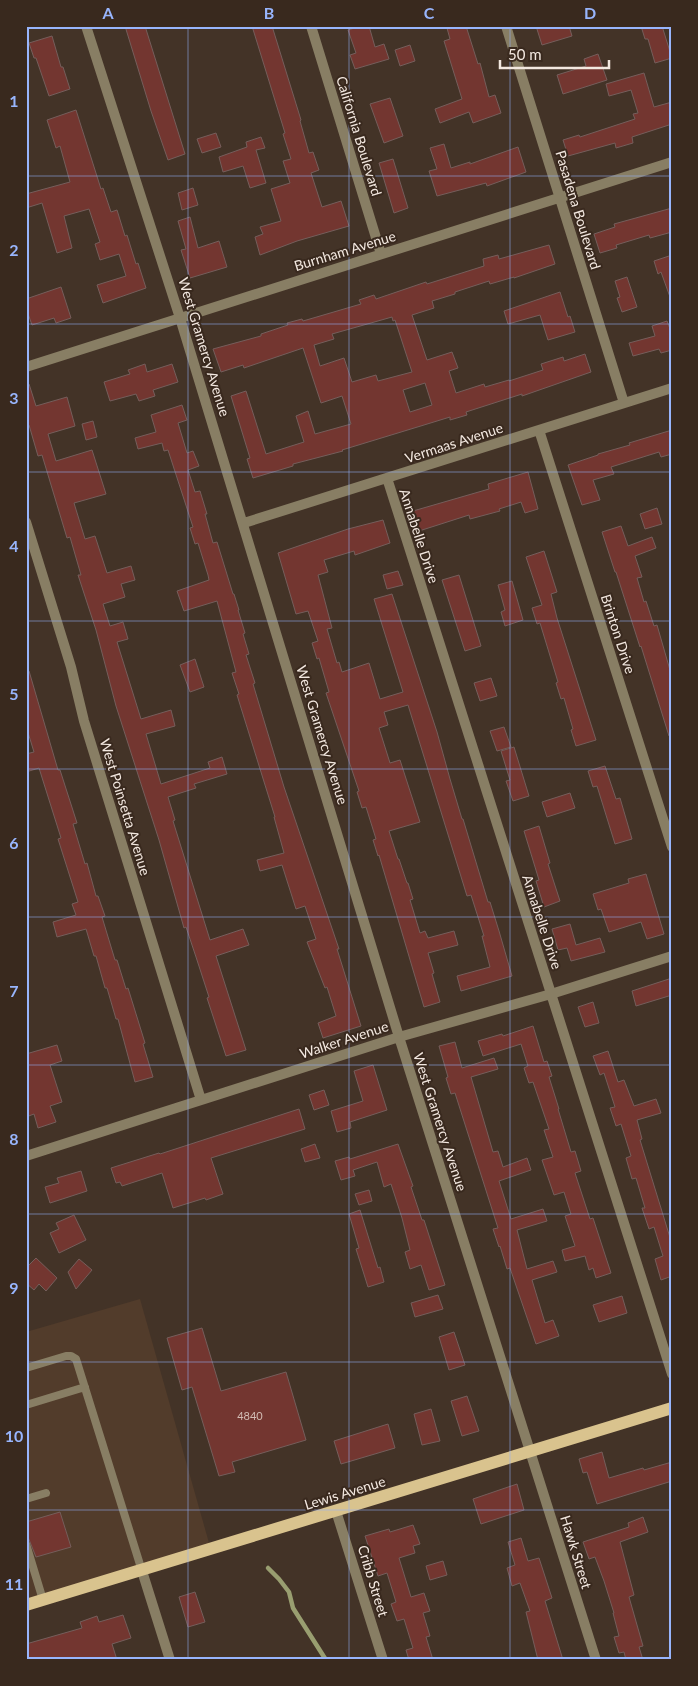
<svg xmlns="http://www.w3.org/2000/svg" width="698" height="1686" viewBox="0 0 698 1686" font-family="Lato,sans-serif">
<rect width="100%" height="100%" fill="#433327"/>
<!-- built -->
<path fill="#523c2b" d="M140 1299 211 1550 26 1605V1332Z"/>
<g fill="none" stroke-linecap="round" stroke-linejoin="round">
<!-- stream -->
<path stroke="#999e70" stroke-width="4.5" d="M268 1568 279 1579 289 1592 293 1608 326 1660"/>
</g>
<!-- building -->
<path fill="#733630" stroke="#755e5b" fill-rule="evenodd" d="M125 26H145L185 154 168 160 151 111Z
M252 26H272L301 120 300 121 309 153 313 152 319 170 311 173 322 207 341 201 349 226 297 241 260 255 255 237 263 234 260 227 281 221 271 189 290 183 283 161 291 159 283 134 285 133Z
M361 26H369L375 47 384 44 389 59 355 69 350 55 356 53 348 30Z
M454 26H466L478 64 480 63 489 97 495 95 501 113 473 123 469 112 440 123 435 109 462 99 444 41 450 39 447 28Z
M536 26H569L572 36 542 45Z
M641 26H662L672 58 655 63 648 39H645Z
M52 36 61 67H63L70 89 49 96 36 58H34L29 43Z
M410 45 415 61 400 66 395 50Z
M598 54 607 80 563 94 557 75 586 66 584 59Z
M644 73 654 107 672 102V124L632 137 633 143 616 148 615 143 568 156 563 140 579 135 580 137 635 119 633 114 638 113 631 90 609 96 606 84Z
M390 98 403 136 384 143 370 104Z
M76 110 101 189 103 188 111 212 117 210 125 236 127 235 136 264 138 263 146 288 103 303 97 285 126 276 119 254 100 260 95 244 100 242 89 209 64 216 72 248 57 253 42 203 26 208V194L70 182 60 146 56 148 47 120Z
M216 133 221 147 202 153 197 139Z
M261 137 265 148 256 150 266 183 250 188 243 166 223 172 219 157 247 147 246 142Z
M444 144 451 168 470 162V164L518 147 526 172 487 186 486 183 437 196 429 171 437 169 430 148Z
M393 159 408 208 394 213 379 163Z
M193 188 198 205 182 210 178 193Z
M672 208V232L650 238 649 235 616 245 617 248 600 253 594 234 615 227 614 224Z
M190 217 198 248 219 241 227 267 190 278 181 250 186 249 178 221Z
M549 245 555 264 514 278V277L490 284 489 281 455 292V294L432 301 434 308 412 315 427 360 452 352 458 368 449 371 456 393 484 384 485 387 509 380V381L543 370 541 364 563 357 564 361 585 354 591 372 522 396V394L466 412 467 415 450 420V417L424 425 342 450 343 451 293 464V466L253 478 247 459 250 458 231 396 246 391 266 454 304 442 296 416 308 411 315 434 351 424 342 396 321 403 303 348 244 368 243 365 221 372 213 349 261 336V334L288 325 287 323 302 319 303 321 361 304 359 300 374 295 376 299 426 282 427 284 484 266 483 259 498 255 499 259ZM392 317 393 321 395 320 412 372 378 381 376 375 352 382 344 358 320 366 314 345 334 339 332 334ZM425 383 432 405 410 412 403 390Z
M672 255V297H670L661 272 658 274 654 261Z
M627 277 637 307 622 312 617 298 620 297 615 281Z
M61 287 71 318 56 323 54 318 32 325 26 308V299Z
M560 292 568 317 570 316 575 332 548 340 540 315 508 324 504 311Z
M667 321 672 334V350L661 353 659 349 633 356 629 343 655 336 652 326Z
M145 364 147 372 172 364 178 382 153 390 155 396 139 401 136 394 110 401 104 382 130 374 128 370Z
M29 384 36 406 67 397 75 426 48 434 56 461 92 450 106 494 74 503 85 539 95 536 107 573 131 566 135 580 121 584 125 597 103 604 110 626 123 622 128 639 117 642 141 719 171 710 175 726 146 734 161 784 210 768 208 762 222 757 227 774 194 784 196 788 168 797 175 820 173 821 210 940 243 929 249 945 216 956 246 1050 226 1056 207 998 209 997 196 957 186 927 184 928 159 840 116 706 96 630 78 575H81L70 537 67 538 42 455 38 456 29 425 26 426V385Z
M182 405 187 420 178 423 187 453 193 451 199 466 188 470 195 492 200 491 207 514H205L213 543 217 542 233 594H234L239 610H238L245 633 243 634 249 654 246 655 255 683 253 684 284 787 339 949H337L361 1026 323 1038 318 1023 336 1016 327 987 325 988 307 942 316 939 305 906 296 909 282 865 260 871 257 860 284 853 274 817H275L237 695 239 694 232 673 236 672 217 601 184 611 177 591 209 580 208 575 198 543 195 544 190 528 193 527 168 450 164 451 162 443 138 449 135 438 156 432 151 415Z
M93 421 97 437 86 440 82 424Z
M672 430V454L661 457 659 452 611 467 614 474 593 480 600 500 582 505 568 465 598 455V454L630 445 629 443Z
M528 472 538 509 525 513 521 502 499 509 500 511 470 519 469 515 419 531 413 511 489 489 488 484Z
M657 508 662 524 645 529 640 514Z
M383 520 390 543 355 555 354 551 324 560 328 572 318 575 332 628 327 629 337 663 339 662 342 672 369 663 380 699 403 692 374 599 392 594 437 732 450 779 462 819H463L488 902H490L499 931 512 976 461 991 457 976 490 967 482 936H484L471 895 467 896 408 705 384 712 388 725 379 728 390 763 400 760 420 822 389 831 398 859H399L407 883H408L413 899 410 900 420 933 425 931 428 938 454 931 458 945 428 953 434 973 432 974 440 1002 424 1007 379 855 378 856 373 840 376 839 366 807 362 808 357 792 359 791 326 693 329 692 319 658 317 659 312 643 318 641 308 611 296 614 278 553 348 529Z
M621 526 628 546 652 537 656 548 635 556 642 577 637 578 644 602 646 601 654 626 657 625 672 677V735L669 736 641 646 640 647 616 572H615L602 532Z
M544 551 557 592 551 594 557 618 596 740 576 746 571 730 573 729 564 698 561 699 556 683 558 682 540 623 537 624 532 608 542 605 526 557Z
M398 571 403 585 387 589 383 575Z
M459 575 481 646 465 651 442 580Z
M512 581 523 620 505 626 501 612 505 610 498 585Z
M195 659 204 687 190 692 180 665Z
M26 671H29L58 770H60L77 823 73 824 85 864 87 863 96 896H98L105 916 102 917 115 960H117L126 989 128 988 145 1043 143 1044 153 1077 135 1082 118 1019H116L107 988H105L96 956H94L86 929 57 937 53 922 76 915 72 904 78 902 58 839 61 838 39 768 26 772V754L34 752 26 726Z
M491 678 497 696 480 701 474 683Z
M504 727 511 747 497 751 490 731Z
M514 747 529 796 513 801 506 781 510 780 501 751Z
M605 766 616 799 620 798 632 839 615 844 597 786 593 787 588 771Z
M570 793 575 808 547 817 542 802Z
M539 826 550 863 548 864 560 901 544 907 536 881 539 880 524 831Z
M646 874 664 934 647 939 641 922 609 932 601 909 598 910 593 894 629 883 628 879Z
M570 924 576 945 600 938 605 952 571 961 567 948 558 950 552 929Z
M672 978V995L636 1006 632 991Z
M593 1002 599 1023 585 1027 578 1007Z
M533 1026 544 1062 547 1061 552 1076 549 1077 559 1109H558L571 1152 575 1151 581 1171 575 1173 590 1219 593 1218 611 1273 596 1278 593 1268 589 1270 585 1256 565 1261 562 1250 575 1246 565 1216 571 1214 564 1192 554 1195 542 1160 553 1157 544 1130 549 1129 533 1082 529 1083 524 1068 528 1066 521 1044 483 1056 478 1041 502 1034 503 1036Z
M455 1042 462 1068 494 1058 498 1069 471 1077 493 1152 498 1151 503 1167 527 1158 531 1170 499 1181 511 1219 543 1209 547 1221 517 1230 527 1269 553 1261 557 1272 532 1280 545 1323 553 1320 559 1336 536 1344 510 1268 507 1269 500 1246 499 1247 493 1229 498 1228 490 1203 455 1093 451 1094 446 1078 448 1077 439 1046Z
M57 1045 62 1061 50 1065 62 1102 50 1106 56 1122 38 1128 34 1114 26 1117V1054Z
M608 1051 618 1082 624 1080 634 1106 656 1099 661 1113 637 1120 642 1139 640 1140 672 1244V1276L661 1280 655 1259 663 1256 654 1227 649 1229 642 1208H645L636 1178 632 1179 626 1158 631 1156 621 1124 616 1126 610 1108 615 1107 604 1073 600 1075 593 1056Z
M373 1065 387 1110 350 1122 351 1128 337 1132 331 1111 363 1101 354 1071Z
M324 1090 329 1105 314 1110 309 1095Z
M299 1109 305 1129 211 1158 223 1194 206 1200 205 1198 173 1208 162 1173 122 1186 120 1182 116 1183 111 1168 159 1153 160 1154Z
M315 1144 320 1158 305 1162 301 1149Z
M398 1144 413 1186 411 1187 422 1220H424L445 1285 429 1290 421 1265 410 1269 405 1252 410 1250 402 1218 391 1184 384 1187 377 1162 353 1170 355 1176 341 1180 335 1161 349 1157 350 1159Z
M81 1171 87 1191 50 1203 45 1187 59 1183 57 1178Z
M369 1190 372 1201 359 1205 355 1194Z
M360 1210 378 1268 380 1267 384 1282 368 1287 356 1249 359 1248 349 1214Z
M74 1215 86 1240 59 1253 50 1233 59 1229 56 1223Z
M36 1258 57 1278 46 1291 39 1284 34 1290 26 1283V1268Z
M79 1259 92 1270 76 1289 68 1272Z
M438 1295 443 1309 415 1317 411 1303Z
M622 1296 627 1313 599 1322 593 1305Z
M202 1328 221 1391 286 1372 306 1440 232 1462 235 1472 219 1476 192 1387 182 1390 167 1338Z
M454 1332 465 1365 449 1370 439 1337Z
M467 1396 479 1431 462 1436 451 1401Z
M431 1409 440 1441 422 1445 414 1414Z
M388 1424 395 1448 341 1464 334 1441Z
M602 1452 609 1478 643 1468 644 1470 672 1462V1481L597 1504 587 1472 583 1473 579 1459Z
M517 1484 524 1510 481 1524 473 1499Z
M60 1512 71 1547 36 1557 26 1532V1522Z
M643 1517 648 1532 620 1542 634 1595 629 1597 643 1646 639 1647 643 1660H626L624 1652 619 1653 614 1637 619 1636 613 1613H614L604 1581 595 1557 589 1559 583 1542 629 1527 628 1523Z
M413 1525 420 1544 413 1546 415 1553 399 1558 411 1597 424 1593 430 1611 423 1613 430 1636 426 1637 433 1660H409L406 1650 413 1648 404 1619 397 1621 391 1604 396 1602 387 1573 378 1576 365 1536 389 1529 390 1532Z
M521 1538 528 1561 539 1558 552 1598 545 1601 563 1660H538L526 1612 530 1611 520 1583 512 1586 507 1568 515 1565 508 1542Z
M443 1561 447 1575 430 1580 426 1566Z
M195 1592 205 1622 188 1627 179 1597Z
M123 1615 131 1638 112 1644 117 1660H26V1644L82 1628 80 1622 97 1616 99 1622Z"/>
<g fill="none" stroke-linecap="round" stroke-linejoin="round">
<!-- service -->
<path stroke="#887e64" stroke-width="8" d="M26 1368 66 1356H71L76 1359 142 1571
M26 1405 85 1387
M26 1499 46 1493
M26 1544 43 1600"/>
<!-- minor -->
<path stroke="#887e64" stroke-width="10" d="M86 26 180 318 399 1037 596 1660
M311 26 381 254
M506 26 624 403
M26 367 672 162
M539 430 672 847
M387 478 672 1374
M26 522 71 667 84 721 201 1100
M244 523 672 388
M26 1156 399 1037 551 994 672 956
M336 1511 383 1660
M142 1571 170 1660"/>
<!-- primary -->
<path stroke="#d9c38e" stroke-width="12" d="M26 1605 672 1408"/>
</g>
<!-- grid -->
<path fill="none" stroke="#98b5fd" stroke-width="1" stroke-opacity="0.55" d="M188 26V1660M349 26V1660M510 26V1660M26 176H672M26 324H672M26 472H672M26 621H672M26 769H672M26 917H672M26 1065H672M26 1214H672M26 1362H672M26 1510H672"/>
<g text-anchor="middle" stroke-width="4" stroke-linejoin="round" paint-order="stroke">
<!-- number labels -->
<g font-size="11" fill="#d3bcb4">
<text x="250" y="1420">4840</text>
</g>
<!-- street labels -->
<g font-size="14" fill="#f3e8e0" stroke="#39291e">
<text transform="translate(359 136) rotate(73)" y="5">California Boulevard</text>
<text transform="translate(578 210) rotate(73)" y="5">Pasadena Boulevard</text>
<text transform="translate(345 251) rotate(-17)" y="5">Burnham Avenue</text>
<text transform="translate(204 347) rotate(73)" y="5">West Gramercy Avenue</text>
<text transform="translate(454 443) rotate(-18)" y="5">Vermaas Avenue</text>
<text transform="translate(419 536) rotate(72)" y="5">Annabelle Drive</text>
<text transform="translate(618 634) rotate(72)" y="5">Brinton Drive</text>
<text transform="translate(322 735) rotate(73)" y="5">West Gramercy Avenue</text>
<text transform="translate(125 807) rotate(73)" y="5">West Poinsetta Avenue</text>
<text transform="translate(542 922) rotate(72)" y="5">Annabelle Drive</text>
<text transform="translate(344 1040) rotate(-18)" y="5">Walker Avenue</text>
<text transform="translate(440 1122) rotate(72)" y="5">West Gramercy Avenue</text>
<text transform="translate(345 1493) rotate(-17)" y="5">Lewis Avenue</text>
<text transform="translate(576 1552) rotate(73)" y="5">Hawk Street</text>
<text transform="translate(373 1581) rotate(73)" y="5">Cribb Street</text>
</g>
</g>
<!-- border -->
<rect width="698" height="1686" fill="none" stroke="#39291e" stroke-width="55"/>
<!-- scale -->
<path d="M500 60v8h109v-8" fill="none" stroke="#f3e8e0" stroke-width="2.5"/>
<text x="508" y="60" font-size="15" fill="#f3e8e0" stroke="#39291e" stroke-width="4" paint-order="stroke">50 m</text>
<rect x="28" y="28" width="642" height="1630" fill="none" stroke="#98b5fd" stroke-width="2"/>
<g font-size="16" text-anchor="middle" font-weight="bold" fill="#98b5fd">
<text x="108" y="19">A</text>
<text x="269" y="19">B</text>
<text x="429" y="19">C</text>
<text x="590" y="19">D</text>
<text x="14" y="107">1</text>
<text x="14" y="256">2</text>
<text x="14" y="404">3</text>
<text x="14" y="552">4</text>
<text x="14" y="700">5</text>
<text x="14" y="849">6</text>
<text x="14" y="997">7</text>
<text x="14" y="1145">8</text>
<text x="14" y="1294">9</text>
<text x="14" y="1442">10</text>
<text x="14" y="1590">11</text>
</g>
</svg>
